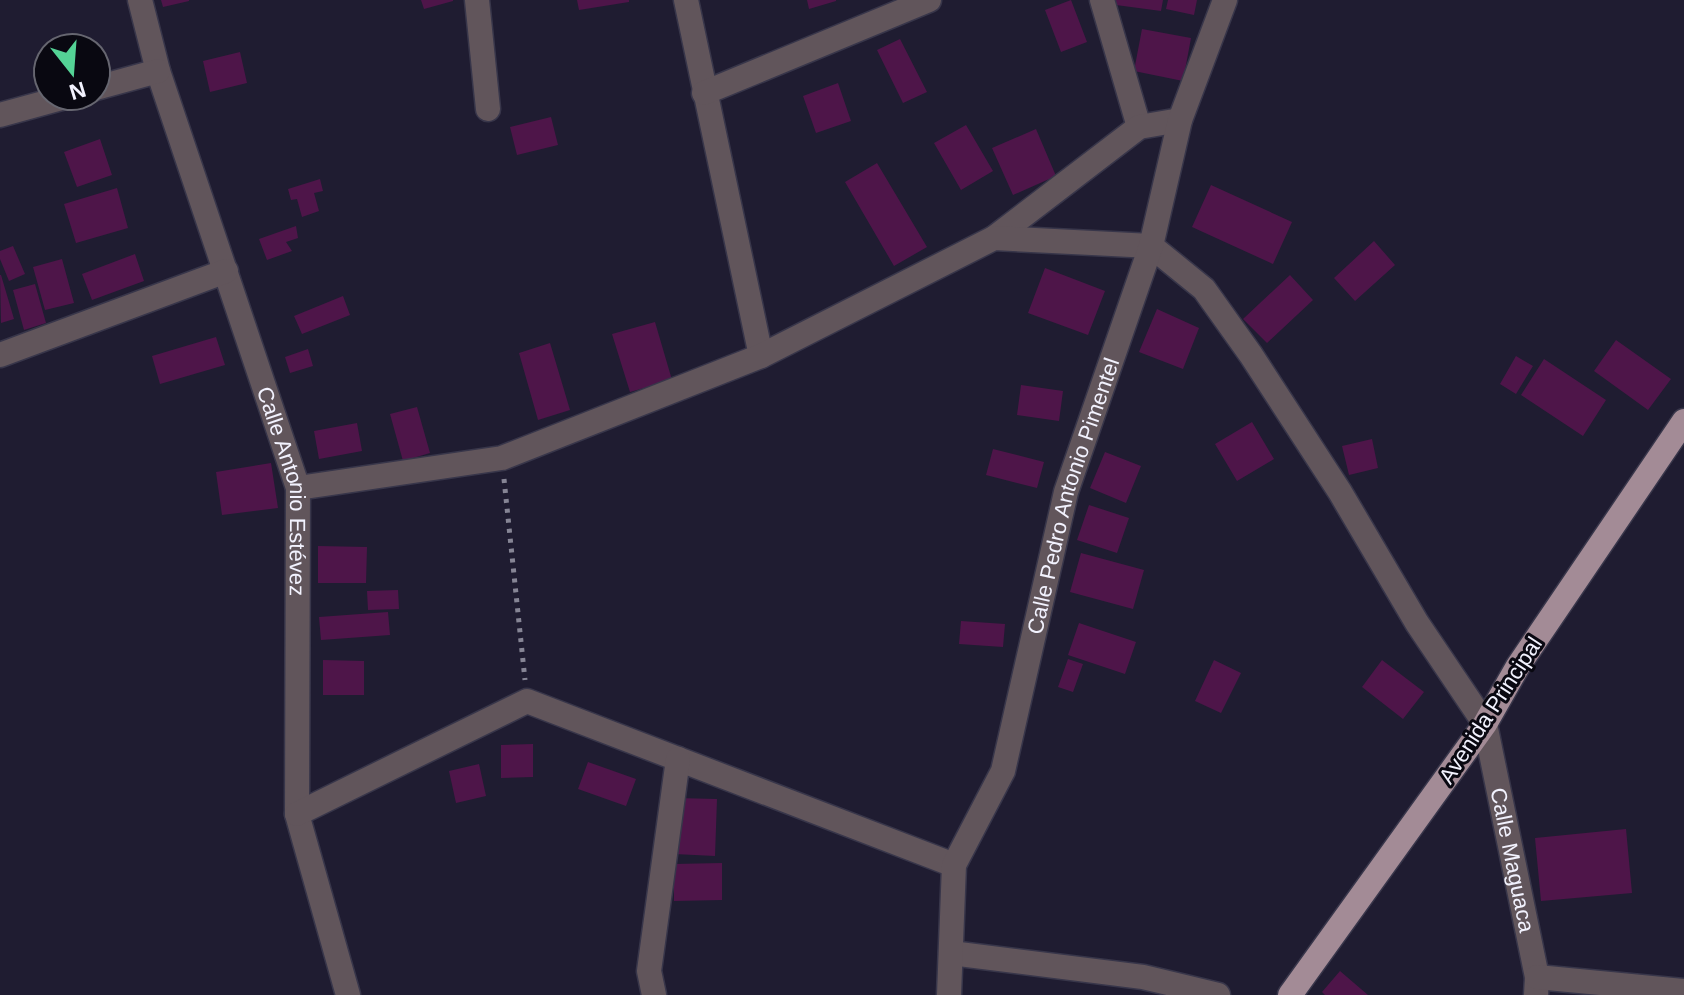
<svg xmlns="http://www.w3.org/2000/svg" width="1684" height="995" viewBox="0 0 1684 995" font-family="Arial,sans-serif">
<rect width="100%" height="100%" fill="#1f1c31"/>
<!-- building -->
<path fill="#4e1549" d="M161 0H189V1L163 7Z
M421 0H453V1L424 9Z
M577 0H629V2L579 10Z
M807 0H836V1L809 9Z
M1071 0 1087 42 1061 52 1045 10Z
M1116 0H1163L1161 11 1116 5Z
M1168 0H1197L1194 15 1166 9Z
M1142 29 1191 38 1183 81 1134 71Z
M900 39 927 92 903 103 877 50Z
M240 52 247 83 210 92 203 61Z
M838 83 851 121 816 133 803 96Z
M551 117 558 145 517 155 510 127Z
M966 125 993 171 961 190 934 143Z
M1036 129 1056 176 1013 195 992 148Z
M100 139 112 175 77 187 64 152Z
M877 163 927 247 894 266 845 182Z
M320 179 323 191 314 193 319 211 302 217 297 199 291 200 288 189Z
M1211 185 1292 222 1273 264 1192 227Z
M117 188 128 228 76 243 64 204Z
M296 226 298 238 286 242 292 251 267 260 259 239Z
M1374 241 1395 265 1355 301 1334 278Z
M13 246 25 274 9 281 0 259V251Z
M135 254 144 281 92 300 82 274Z
M62 259 74 303 45 310 33 267Z
M1045 268 1105 291 1088 335 1028 313Z
M1 275 14 319 1 323 0 275Z
M1290 275 1313 300 1267 343 1243 319Z
M35 284 46 323 24 330 13 290Z
M343 296 350 315 302 334 294 316Z
M1157 309 1199 328 1183 369 1139 352Z
M655 322 672 380 630 392 612 334Z
M216 337 225 365 160 384 152 356Z
M1616 340 1671 379 1648 410 1594 371Z
M550 343 570 410 538 420 519 353Z
M308 349 313 366 290 373 285 357Z
M1516 356 1533 366 1516 394 1500 384Z
M1544 359 1606 400 1583 436 1521 395Z
M1021 385 1063 391 1059 421 1017 415Z
M417 407 430 453 403 461 390 414Z
M1252 422 1274 459 1237 481 1215 444Z
M357 423 362 451 319 459 314 431Z
M1372 439 1378 468 1349 475 1342 446Z
M993 449 1044 462 1037 488 986 475Z
M1105 452 1141 466 1126 503 1090 488Z
M271 463 278 508 222 515 216 472Z
M1089 505 1129 518 1117 553 1077 540Z
M318 546 367 547 366 583H318Z
M1081 553 1144 570 1133 609 1070 592Z
M398 590 399 609 368 610 367 591Z
M388 612 390 635 321 640 319 617Z
M961 621 1005 624 1003 647 959 644Z
M1079 623 1136 642 1125 674 1068 655Z
M1068 659 1083 664 1073 692 1058 687Z
M323 660 364 661V695H323Z
M1214 660 1241 673 1221 713 1195 701Z
M1382 660 1424 692 1403 719 1362 687Z
M533 744V777L501 778V745Z
M588 762 636 779 626 806 578 789Z
M479 764 486 796 456 803 449 771Z
M676 798 717 799 715 856 674 854Z
M1626 829 1632 893 1541 901 1535 838Z
M722 863V900L674 901V864Z
M1340 971 1368 995H1325L1322 992Z"/>
<g fill="none" stroke-linecap="round" stroke-linejoin="round">
<defs>
<g id="minor">
<path id="s1" d="M140 0 158 71 298 488 297 814 348 995"/>
<path d="M477 0 488 109"/>
<path d="M686 0 761 356"/>
<path d="M1102 0 1139 127"/>
<path d="M96 88 158 71"/>
<path d="M704 93 929 0"/>
<path d="M0 115 69 96"/>
<path d="M994 238 1139 127 1180 120"/>
<path d="M0 355 226 271"/>
<path id="s2" d="M298 488 502 458 761 356 994 238 1151 246 1204 289 1251 355 1340 492 1417 623 1485 724 1537 977 1536 995"/>
<path d="M297 814 527 701 954 865"/>
<path d="M951 953 1143 977 1218 995"/>
<path d="M1537 977 1684 991"/>
<path d="M654 995 649 971 678 759"/>
<path id="s3" d="M949 995 954 865 1003 771 1066 492 1151 246 1180 120 1225 0"/>
</g>
<path id="major" d="M1290 995 1485 724 1518 666 1684 421"/>
</defs>
<!-- minor casing -->
<use href="#minor" stroke="#38364a" stroke-width="27"/>
<!-- major casing -->
<use href="#major" stroke="#38364a" stroke-width="27"/>
<!-- path -->
<path stroke="#868595" stroke-width="5" stroke-dasharray="4 6" stroke-linecap="butt" d="M504 479 525 680"/>
<!-- minor -->
<use href="#minor" stroke="#61555b" stroke-width="24"/>
<!-- major -->
<use href="#major" stroke="#a38b96" stroke-width="24"/>
</g>
<g text-anchor="middle" stroke-width="6" stroke-linejoin="round" paint-order="stroke">
<!-- street labels -->
<g font-size="22" fill="#f2f2fe" stroke="#090811">
<text dy="8" stroke="none"><textPath href="#s1" startOffset="514">Calle Antonio Estévez</textPath></text>
<text dy="8" stroke="none"><textPath href="#s3" startOffset="520">Calle Pedro Antonio Pimentel</textPath></text>
<text transform="translate(1490 710) rotate(-57)" y="8">Avenida Principal</text>
<text dy="8" stroke="none"><textPath href="#s2" startOffset="1628">Calle Maguaca</textPath></text>
</g>
</g>
<!-- north arrow -->
<g transform="translate(72 72) rotate(163)"><circle r="38" fill="#090811" stroke="#666670" stroke-width="2"/>
<path d="M0-6L14 30L0 20L-14 30Z" fill="#54d396"/>
<text y="-12" font-size="22" font-weight="bold" text-anchor="middle" fill="#f2f2fe">N</text>
</g>
</svg>
